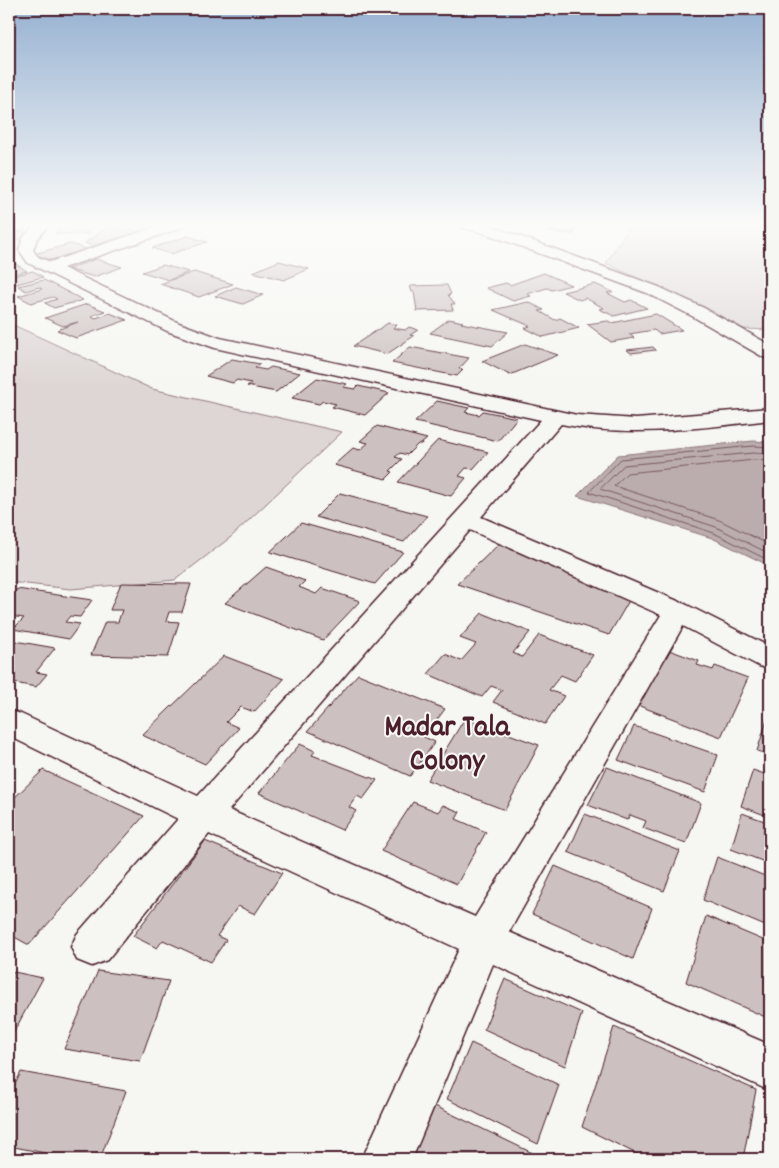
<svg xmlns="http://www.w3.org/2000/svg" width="779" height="1168" viewBox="0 0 779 1168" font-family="Dekko,sans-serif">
<rect width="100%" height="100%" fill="#f6f6f2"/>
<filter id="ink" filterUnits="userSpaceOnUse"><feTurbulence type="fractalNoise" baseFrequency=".02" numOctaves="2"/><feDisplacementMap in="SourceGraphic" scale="10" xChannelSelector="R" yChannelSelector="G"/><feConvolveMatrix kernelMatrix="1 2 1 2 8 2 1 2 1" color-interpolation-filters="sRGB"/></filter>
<g filter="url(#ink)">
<!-- green -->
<path fill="#ddd6d5" stroke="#947a80" d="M631 224H770V330L743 329 606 263Z
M9 323 152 389 342 432 231 537 175 580 71 589 9 582Z"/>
<!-- water -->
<path fill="#bbadae" stroke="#8e747a" d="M753 441 770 442V566L712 538 577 496 618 455Z"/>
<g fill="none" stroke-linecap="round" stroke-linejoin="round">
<!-- shore -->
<path stroke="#77585f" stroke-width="1" d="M770 447 753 446 621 459 589 492 714 533 770 561
M770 454 753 453 624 465 600 489 716 527 770 554
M770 461 754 460 627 473 614 486 719 520 770 545"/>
</g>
<!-- building -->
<path fill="#ccc1c0" stroke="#4a1f2b" d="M9 224H29L24 231 9 232Z
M112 224H145L154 227 136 232Z
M553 224H578L574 234 549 232Z
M60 226H94L89 234H55Z
M109 226 133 234 92 246 85 243Z
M25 232 23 239H9V233Z
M188 236 207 242 171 254 152 248Z
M70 244 87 249 51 260 34 254Z
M96 259 122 267 94 277 68 269Z
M9 260 27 271 9 275Z
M279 261 309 269 284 280 253 272Z
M163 265 189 272 169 280 142 272Z
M33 271 43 277 9 286V277Z
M194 272 233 284 199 297 160 284Z
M544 273 571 285 552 290 547 288 527 294 531 296 513 301 486 288 506 283 510 285Z
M44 280 83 300 54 308 45 303 57 299 53 297 31 303 18 296 42 289 39 287 26 291 18 286Z
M595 284 613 292 607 293 625 302 631 300 647 308 614 316 599 309 604 308 585 298 580 300 563 292Z
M447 285 451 294 448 295 455 304H451L453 310 417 311 414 292H412L410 286Z
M236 287 263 295 243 304 215 296Z
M528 302 544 310 539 311 555 320 560 318 579 328 543 337 525 328 530 326 493 310Z
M87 304 105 311 91 316 96 318 110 313 127 320 76 338 57 330 78 322 63 326 45 318Z
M656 314 682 330 659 334 654 330 629 334 634 338 611 342 587 324 608 321 612 323Z
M449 319 463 322 461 323 508 332 492 346 430 333Z
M388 323 397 325 393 328 405 330 409 327 418 330 410 335 414 336 387 354 353 346Z
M525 344 558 355 510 375 482 361Z
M410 347 469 358 459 369 463 370 457 376 392 363Z
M653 347 656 350 631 353 627 350Z
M232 359 260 364 255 368 266 370 271 367 300 373 276 392 247 386 251 383 237 380 233 383 206 376Z
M317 378 347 384 343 387 355 389 358 386 389 393 365 415 332 407 336 404 323 401 319 404 292 398Z
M437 401 469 408 465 412 479 415 483 411 517 418 498 441 415 422Z
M377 426 427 439 421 444H418L407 455 400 453 395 457 402 459 390 471 393 472 386 479 334 465 353 448 360 450 368 443 360 441Z
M438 440 488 452 473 469 466 468 459 476 466 478 451 496 398 482Z
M340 493 427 516 404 542 316 517Z
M301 523 403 552 375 584 270 552Z
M500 543 630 599 609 635 457 584Z
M266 567 305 581 299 587 316 594 322 588 360 601 323 640 225 603Z
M121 583 191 584 182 612H169L166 621 179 622 168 657 91 655 105 622H118L122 610H110Z
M17 589 92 600 80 617 70 616 65 622 80 624 69 639 13 629 24 618 9 616V592L14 593Z
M482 613 530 632 513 653 522 657 539 635 593 655 575 681 561 675 549 690 564 696 545 724 493 702 502 690 491 686 482 697 428 674 445 654 461 661 476 644 460 638Z
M9 640 55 648 36 672 47 674 36 687 9 682Z
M669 650 699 661 697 665 713 670 715 666 748 678 721 737 637 705Z
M224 656 284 679 254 712 241 707 226 722 239 728 205 764 142 735Z
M358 674 445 709 424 737 435 742 410 776 308 731Z
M770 711V755L757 751Z
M465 718 539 745 505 810 427 780Z
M634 726 718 755 705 792 618 760Z
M300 744 315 751 312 755 377 780 363 799 357 796 349 807 356 811 342 830 259 793Z
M607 767 701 803 686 844 643 828 646 821 630 815 627 820 588 805Z
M43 770 144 816 29 945 9 934V803Z
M753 770 770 776V817L741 806Z
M413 802 438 812 443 805 460 812 456 819 486 832 457 884 381 851Z
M742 813 770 823V864L731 849Z
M585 814 680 851 664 891 568 852Z
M205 841 282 873 255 914 238 906 217 936 226 940 211 962 163 940 157 948 133 936Z
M717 857 770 878V928L703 900Z
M555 866 652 908 633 959 532 914Z
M706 916 770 943V1019L686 982Z
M9 971 43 978 9 1041Z
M98 971 169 981 140 1061 64 1049Z
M505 979 582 1013 565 1066 484 1029Z
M614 1027 756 1090 743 1159H647L582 1127Z
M471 1043 559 1085 538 1144 447 1099Z
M21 1072 126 1091 100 1159H76L9 1146V1097Z
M435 1106 545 1159H412Z"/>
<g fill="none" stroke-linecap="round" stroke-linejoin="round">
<defs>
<path id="street" d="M35 224H50L37 239 33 250 38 257 50 262 165 224H186L184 227 63 268 179 323 220 338 577 415 636 419 770 408V420C701 428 630 438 561 424L481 517 687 605 770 647V669L759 666 683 626 509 932 770 1045V1091L493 964 412 1159H362L459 949 209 834 107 960 92 966 77 960 71 947 77 934 178 819 9 736V710L21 714 198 796 541 420 215 348 167 331 28 263 19 250 23 238ZM470 530 661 615 475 917 229 810Z"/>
<path id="secondary" d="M458 224H483L494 227 659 287 704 308 770 345V359L763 357 692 316 647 293 484 233 460 227Z"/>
</defs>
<!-- street casing -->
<use href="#street" stroke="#4a1f2b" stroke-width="3"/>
<!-- secondary casing -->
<use href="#secondary" stroke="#4a1f2b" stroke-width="3"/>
<!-- street -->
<use href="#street" fill="#f6f6f2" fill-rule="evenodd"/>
<!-- secondary -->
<use href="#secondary" fill="#f6f6f2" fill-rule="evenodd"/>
</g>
</g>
<!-- sky -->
<linearGradient id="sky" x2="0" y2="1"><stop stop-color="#96b1d1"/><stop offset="0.58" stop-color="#fbfbf9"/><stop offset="1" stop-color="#fbfbf9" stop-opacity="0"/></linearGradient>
<rect width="779" height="388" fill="url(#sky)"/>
<g text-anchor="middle" stroke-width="4" stroke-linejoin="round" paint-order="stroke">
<!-- near-district labels -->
<g font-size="30" font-weight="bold" fill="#4a1f2b" stroke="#f6f6f2">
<text x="447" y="735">Madar Tala<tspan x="447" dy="34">Colony</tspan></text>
</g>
</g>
<!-- margin -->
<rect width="779" height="1168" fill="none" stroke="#f6f6f2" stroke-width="30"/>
<rect x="15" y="15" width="749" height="1138" fill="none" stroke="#4a1f2b" stroke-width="2" filter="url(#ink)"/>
</svg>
